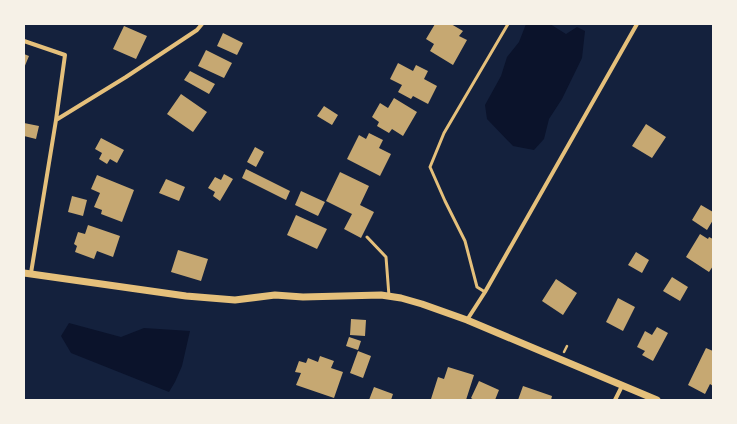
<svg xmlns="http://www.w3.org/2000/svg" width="737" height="424" viewBox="0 0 737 424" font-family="'Roboto Condensed',sans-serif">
<rect width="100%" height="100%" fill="#14213d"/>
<!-- water -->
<path fill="#0b132b" d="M526 24H550L566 34 577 27 585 31 582 58 562 99 549 119 544 139 534 150 513 146 487 119 485 105 501 76 507 57 519 42Z
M69 323 121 337 144 328 190 331 182 366 175 382 169 392 71 353 61 336Z"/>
<!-- building -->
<path fill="#c6a872" d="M435 24H451L463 31 459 36 467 40 453 65 430 51 434 44 426 39Z
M124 26 147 36 136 59 113 49Z
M223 33 243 43 237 55 217 46Z
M206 50 232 63 224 78 198 66Z
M24 54 29 56 24 68Z
M398 63 413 71 416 65 428 71 424 79 437 86 428 104 413 96 411 99 398 92 402 85 390 79Z
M190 71 215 84 209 94 184 80Z
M181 94 207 112 193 132 167 114Z
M394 98 417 112 403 136 392 129 389 133 377 126 379 122 372 117 380 103 388 108Z
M324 106 338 115 332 125 317 116Z
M24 123 39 126 36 139 24 136Z
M646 124 666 137 652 158 632 146Z
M369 133 383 140 379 148 391 154 380 176 347 159 359 135 366 139Z
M101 138 124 150 117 163 110 159 107 164 99 159 102 153 95 149Z
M255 147 264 152 256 167 247 162Z
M246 169 290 191 286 200 242 178Z
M340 172 369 186 360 205 374 212 361 238 344 229 352 214 326 201Z
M224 174 233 179 220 201 213 196 215 192 208 188 215 177 221 180Z
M97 175 134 190 122 222 101 214 102 210 94 207 100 193 91 189Z
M166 179 185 187 179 201 159 193Z
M301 191 325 202 318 216 295 205Z
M72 196 87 200 83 216 68 212Z
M701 205 713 212V220L707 230 692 220Z
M296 215 327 229 317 249 287 235Z
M88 225 120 236 113 257 97 251 94 259 75 252 77 246 74 244 78 232 85 234Z
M700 234 708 239 709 237 713 239V266L709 272 686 257Z
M178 250 208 259 201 281 171 272Z
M636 252 649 260 642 273 628 265Z
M672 277 688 287 680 301 663 291Z
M556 279 577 293 563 315 542 301Z
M618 298 635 307 623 331 606 322Z
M351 319 366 320 365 336 350 335Z
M657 327 668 333 653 361 642 355 645 351 637 347 645 331 652 335Z
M349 337 361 341 358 350 346 346Z
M706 348 713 351V386L710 384 705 394 688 385Z
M358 351 371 356 363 378 350 373Z
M320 356 334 361 331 368 343 372 334 398 296 385 301 373 295 372 299 361 306 363 308 358 318 362Z
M448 367 474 375 466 400H444L440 399V400H435L431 399 438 377 444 379Z
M479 381 499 390 495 400H474L471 398Z
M523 386 552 396 551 400H518Z
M374 387 393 394 391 400H369Z"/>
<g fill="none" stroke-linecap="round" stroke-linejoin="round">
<!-- path -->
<path stroke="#e5c07b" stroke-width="2.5" d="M564 352 567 346"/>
<!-- service -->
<path stroke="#e5c07b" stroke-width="3" d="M367 237 386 257 389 296
M485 292 477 287 465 241 445 201 430 167 444 133 508 24"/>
<!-- minor -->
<path stroke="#e5c07b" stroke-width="4" d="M24 41 65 55 56 120
M31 273 56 120 126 77 197 30 202 24
M467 320 485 292 637 24
M615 400 622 386"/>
<!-- tertiary -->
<path stroke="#e5c07b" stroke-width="7" d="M24 273 186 296 235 300 275 295 303 297 381 295 401 298 422 304 467 320 657 400"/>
</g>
<!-- border -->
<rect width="737" height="424" fill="none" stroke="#f6f1e7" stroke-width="50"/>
</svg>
